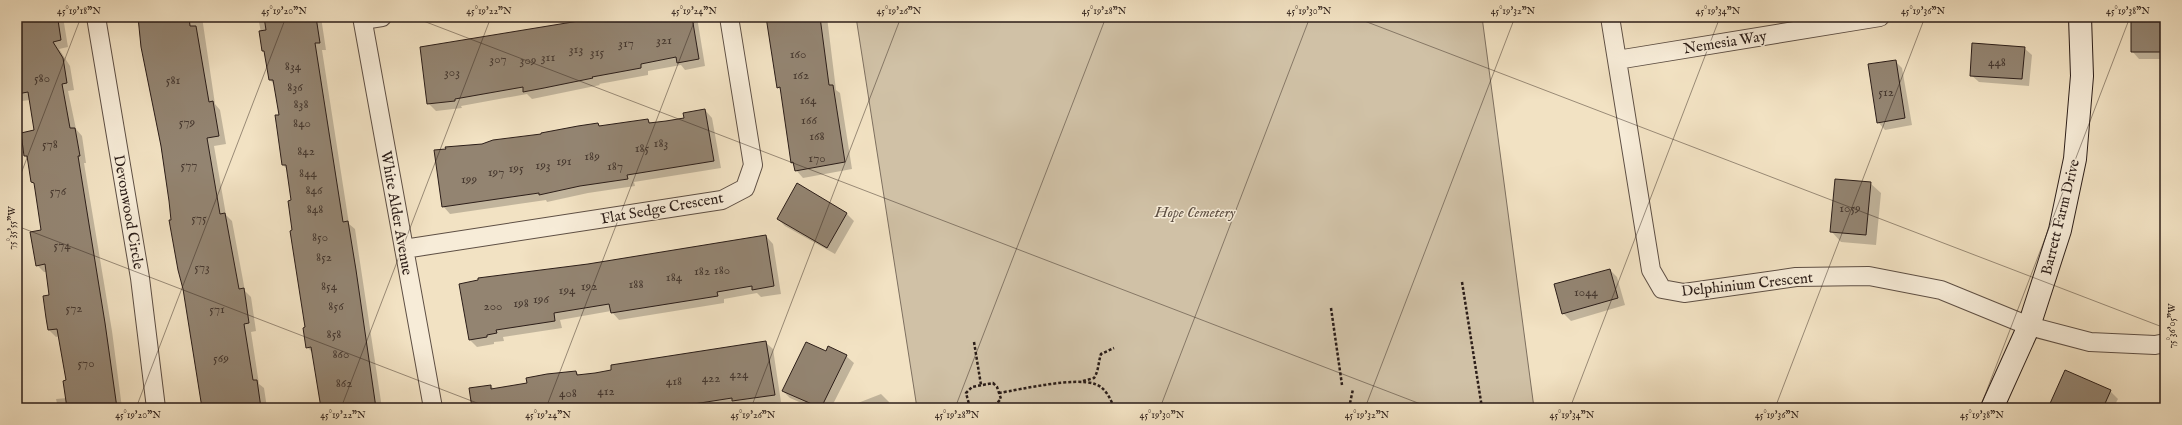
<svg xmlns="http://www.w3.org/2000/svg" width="2182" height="425" viewBox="0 0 2182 425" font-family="'IM FELL English',serif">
<rect width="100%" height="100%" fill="#f2e2c3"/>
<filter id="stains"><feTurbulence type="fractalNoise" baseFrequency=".005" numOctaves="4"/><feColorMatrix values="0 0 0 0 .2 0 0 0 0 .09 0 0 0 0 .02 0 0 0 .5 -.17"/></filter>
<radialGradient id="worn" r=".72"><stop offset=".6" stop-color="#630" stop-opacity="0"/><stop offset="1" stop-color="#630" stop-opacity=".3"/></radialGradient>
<!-- green -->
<path fill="#d0c1a6" stroke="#7e7060" d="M856 17H1482L1534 408H917Z"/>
<!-- shadow -->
<path fill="#0003" d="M17 17H63L68 47 59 49 70 66 74 90 68 91 76 129 82 136 86 163H84L112 331 122 408H58L56 399 67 398V381L60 336 56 337 49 330 50 296 47 272H44L37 265 42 231 35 184 32 182 28 159 25 156 35 131 30 100 22 101 17 96Z
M138 17H202L215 104 220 110 226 144 214 146 226 215 232 221 245 291 251 297 256 331 251 332 259 384 264 388 267 408H203L154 104Z
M258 17H321L326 50H322L349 224 355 229 382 408H321L313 353 307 347 293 231V201L288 170 283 165 280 116 275 85 270 80Z
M640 17H697L705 66 685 70 681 65 648 71V75L599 84 600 85 532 99 527 94 461 106 462 108 436 111 428 103Z
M766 17H827L836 90 840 93 852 169 803 178 796 170 792 162 782 91 778 87Z
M2165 20V59H2139L2132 51Z
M2024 48 2032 55 2029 86 1979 82 1971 75Z
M1895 61 1902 68 1912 125 1885 130 1878 122Z
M705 110 712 118 721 168 634 182 635 186 588 193 547 202 546 200 450 214 443 206 482 145 598 124 601 127 648 120 652 124 686 118Z
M1870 183 1881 193 1876 245 1841 242 1831 231Z
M797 184 847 214 854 221 835 254 785 226 778 219Z
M766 236 773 244 781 294 761 297 757 293 724 299V303L619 320 611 311 560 320 562 328 503 337 504 341 494 342V344L477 347 470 340 460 284Z
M1610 270 1617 277 1625 305 1571 321 1563 313Z
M765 342 773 349 781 402 743 408 738 405 720 408H473L491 386 494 389 528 384 576 372 580 376Z
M826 353 846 356 854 363 831 408H813L790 398 783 391Z
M2110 391 2118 399 2113 408H2049Z
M881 394 889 402 891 408H845Z
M17 399 23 405V408H17Z"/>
<!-- building -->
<path fill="#938471" stroke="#2c1e19" d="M17 17H55V21L58 20 61 40 53 42 63 58 67 83 62 84 70 128H75L80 156H78L105 323 117 408H67L63 381 66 380 57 329 48 330 46 318 43 296 49 295 45 264 36 266 30 232 41 230 34 183 31 182 27 156H24L21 133 34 130 28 92 17 94Z
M138 17H189L190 26H196L209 102 213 101 219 136 207 138 220 214 225 213 239 289 244 288 249 323 244 324 253 380H257L261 408H202L183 289 178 270 169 220H171L169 201 161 146 141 47Z
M264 17H316L320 43H315L343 222 348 221 356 270 376 408H321L311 347 306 348 303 328 305 327 290 231 292 230 288 201 291 200 286 165H282L277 129 275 115H279L273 80H269L264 51H262L259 31 266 30Z
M603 17H692L699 59 677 63 676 57 641 64V68L592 77 593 78 544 88 523 92V87L455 99V101L427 104 420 47Z
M766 17H820L829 85H833L845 162 795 171 793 162 791 163 780 87 777 88Z
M2131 19H2165V52H2131Z
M1972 43 2025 47 2022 79 1970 76Z
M1896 60 1905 118 1877 123 1868 64Z
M705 109 714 161 627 175 628 179 580 186 539 195V193L442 207 434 150 446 149 445 147 482 144 493 140 541 134V133L578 126 598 123 599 126 648 119 649 123 666 121 684 118 683 113Z
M1835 179 1871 182 1866 235 1830 232Z
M797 183 847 213 827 248 777 219Z
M766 235 774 286 752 290V286L717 292 718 296 611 313 609 304 554 313 555 321 496 330 497 333 487 335V337L469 340 459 284 478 280V278L588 264Z
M1610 269 1618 298 1562 314 1554 284Z
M766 341 775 395 732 401V398L668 408H472L469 388 491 385V389L527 383 526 378 547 374 576 371 577 375 595 373 611 370V365Z
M806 342 826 351 828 346 847 355 821 408 782 391Z
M2065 370 2111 390 2103 408H2048Z"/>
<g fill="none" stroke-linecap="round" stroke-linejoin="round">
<defs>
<path id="street" d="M96 17 140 278 156 408
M362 17 433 408
M1610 17 1651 270 1662 289 1684 293 1796 277 1869 276 1941 290 2029 326 2090 342 2155 345 2165 343
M363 20 382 17
M1617 60 1880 17
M404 249 722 200 745 188 753 165 729 17"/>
<path id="secondary" d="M1992 408 2029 326 2060 230 2075 159 2082 76 2080 17"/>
</defs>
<!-- street casing -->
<use href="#street" stroke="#5e4f44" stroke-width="20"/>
<!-- secondary casing -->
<use href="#secondary" stroke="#2c1e19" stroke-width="24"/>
<!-- path -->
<path stroke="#2c1e19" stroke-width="2.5" stroke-dasharray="3 2" stroke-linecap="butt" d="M1462 282 1482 408
M1331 308 1342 385
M974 342 981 385
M1083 381 1094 378C1099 370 1098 363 1101 354L1114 348
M993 383 997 387 1001 399 996 404 975 408 969 404 966 393 972 387Z
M999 393C1022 389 1075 377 1095 384 1105 387 1111 399 1114 408
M1349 408 1353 389"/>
<!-- street -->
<use href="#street" stroke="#f7ecd8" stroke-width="18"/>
<!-- secondary -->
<use href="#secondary" stroke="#f7ecd8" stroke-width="22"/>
</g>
<!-- ticks -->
<path fill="none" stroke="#2c1e19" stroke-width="1" stroke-opacity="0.45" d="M413 17 1431 408M1354 17 2165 328M17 184 81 17M17 226 490 408M136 408 286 17M341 408 491 17M546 408 696 17M751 408 901 17M955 408 1106 17M1160 408 1310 17M1365 408 1515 17M1570 408 1720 17M1775 408 1925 17M1980 408 2130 17"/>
<g text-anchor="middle" stroke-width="3" stroke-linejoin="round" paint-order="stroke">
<!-- number labels -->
<g font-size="13" fill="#46382f">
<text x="664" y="44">321</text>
<text x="626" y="47">317</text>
<text x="576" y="53">313</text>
<text x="597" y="56">315</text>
<text x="798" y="58">160</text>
<text x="548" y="61">311</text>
<text x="498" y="63">307</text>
<text x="528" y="64">309</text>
<text x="1997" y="66">448</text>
<text x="293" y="70">834</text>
<text x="452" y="76">303</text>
<text x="801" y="79">162</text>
<text x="42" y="82">580</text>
<text x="173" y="84">581</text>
<text x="295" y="91">836</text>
<text x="1886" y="96">512</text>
<text x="808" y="104">164</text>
<text x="301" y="108">838</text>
<text x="809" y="124">166</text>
<text x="187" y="126">579</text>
<text x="302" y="127">840</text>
<text x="817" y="140">168</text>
<text x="661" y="147">183</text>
<text x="50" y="148">578</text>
<text x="642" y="152">185</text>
<text x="306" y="155">842</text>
<text x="592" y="160">189</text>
<text x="817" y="162">170</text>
<text x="564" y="165">191</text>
<text x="189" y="169">577</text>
<text x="543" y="169">193</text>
<text x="615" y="170">187</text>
<text x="516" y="172">195</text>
<text x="496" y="176">197</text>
<text x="308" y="177">844</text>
<text x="469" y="183">199</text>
<text x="314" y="194">846</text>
<text x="58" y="195">576</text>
<text x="1850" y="212">1059</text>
<text x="315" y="213">848</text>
<text x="199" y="222">575</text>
<text x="320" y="241">850</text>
<text x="62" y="249">574</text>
<text x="324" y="261">852</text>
<text x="202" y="271">573</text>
<text x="722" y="274">180</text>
<text x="702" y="275">182</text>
<text x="674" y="281">184</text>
<text x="636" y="288">188</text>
<text x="329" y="290">854</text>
<text x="589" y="290">192</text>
<text x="567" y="294">194</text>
<text x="1586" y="296">1044</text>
<text x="541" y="303">196</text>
<text x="521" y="307">198</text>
<text x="336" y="310">856</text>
<text x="493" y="310">200</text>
<text x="74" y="312">572</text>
<text x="217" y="313">571</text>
<text x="334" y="338">858</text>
<text x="341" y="358">860</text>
<text x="221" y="362">569</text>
<text x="86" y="367">570</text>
<text x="739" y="378">424</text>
<text x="711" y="382">422</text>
<text x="674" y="385">418</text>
<text x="344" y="387">862</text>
<text x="606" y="395">412</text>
<text x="568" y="397">408</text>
</g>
<!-- street labels -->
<g font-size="15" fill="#2c1e19" stroke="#f7ecd8">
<text transform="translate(1725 42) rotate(-9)" y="5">Nemesia Way</text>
<text transform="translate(662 208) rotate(-10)" y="5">Flat Sedge Crescent</text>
<text transform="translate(129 212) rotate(80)" y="5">Devonwood Circle</text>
<text transform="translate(397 213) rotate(80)" y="5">White Alder Avenue</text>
<text transform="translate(2060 217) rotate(-76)" y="5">Barrett Farm Drive</text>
<text transform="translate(1747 284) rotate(-6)" y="5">Delphinium Crescent</text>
</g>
<!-- park labels -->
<g font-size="15" font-style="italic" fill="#5d4f43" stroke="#f7ecd8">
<text x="1195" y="217">Hope Cemetery</text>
</g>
</g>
<!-- margin -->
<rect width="2182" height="425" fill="none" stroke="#f2e2c3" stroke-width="44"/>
<rect x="22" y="22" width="2138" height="381" fill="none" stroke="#2c1e19" stroke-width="1.5"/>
<g font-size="10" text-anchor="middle" fill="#2c1e19">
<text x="79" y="14">45°19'18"N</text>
<text x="284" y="14">45°19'20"N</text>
<text x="489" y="14">45°19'22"N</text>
<text x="694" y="14">45°19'24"N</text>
<text x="899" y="14">45°19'26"N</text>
<text x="1104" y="14">45°19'28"N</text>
<text x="1309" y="14">45°19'30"N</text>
<text x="1513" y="14">45°19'32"N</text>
<text x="1718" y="14">45°19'34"N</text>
<text x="1923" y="14">45°19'36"N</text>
<text x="2128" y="14">45°19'38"N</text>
<text transform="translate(11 228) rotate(-90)" y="4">75°35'55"W</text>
<text transform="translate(2171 326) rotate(-90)" y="4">75°36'05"W</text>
<text x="138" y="418">45°19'20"N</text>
<text x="343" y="418">45°19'22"N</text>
<text x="548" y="418">45°19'24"N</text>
<text x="753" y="418">45°19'26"N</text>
<text x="957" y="418">45°19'28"N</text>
<text x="1162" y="418">45°19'30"N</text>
<text x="1367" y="418">45°19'32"N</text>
<text x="1572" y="418">45°19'34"N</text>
<text x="1777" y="418">45°19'36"N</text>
<text x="1982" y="418">45°19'38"N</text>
</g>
<rect width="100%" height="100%" filter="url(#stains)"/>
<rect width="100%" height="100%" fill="url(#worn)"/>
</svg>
